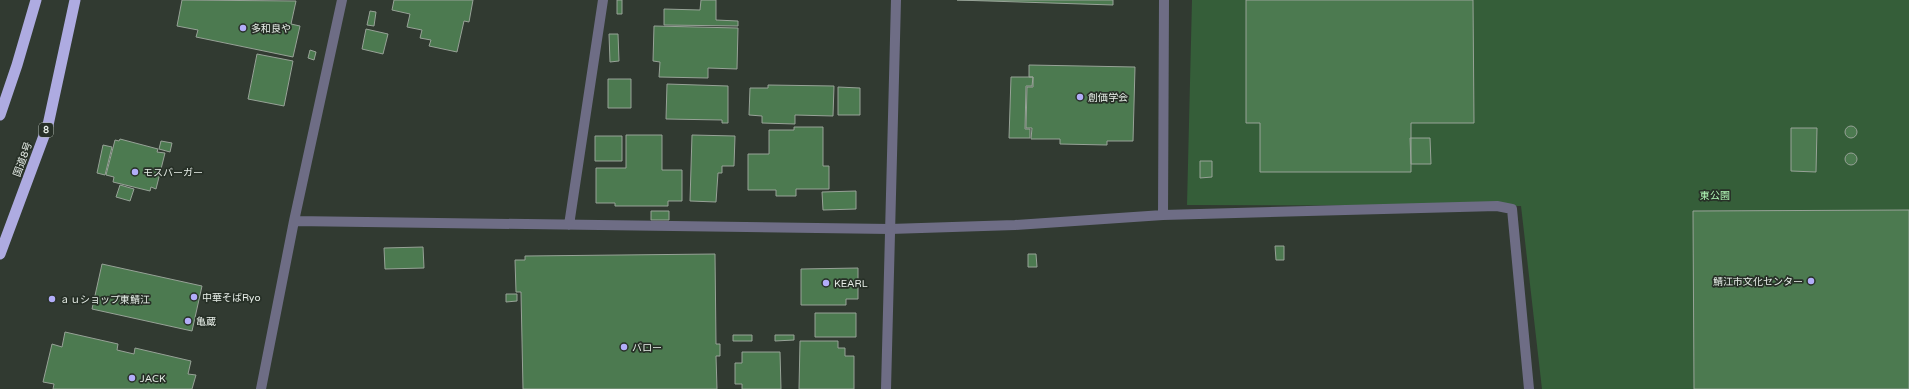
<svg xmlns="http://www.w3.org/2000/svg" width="1909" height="389" viewBox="0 0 1909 389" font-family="'Varela Round','Noto Sans JP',sans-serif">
<rect width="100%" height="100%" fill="#313a31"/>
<!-- green -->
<path fill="#355e39" d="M1192 0H1909V389H1542L1521 206 1187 205Z"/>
<!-- building -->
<path fill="#4c7a50" stroke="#97a297" d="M182 0 296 1 291 24 300 26 293 57 196 37 198 30 177 26Z
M394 0H473L469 22 464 21 457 52 429 46 431 40 420 38 422 30 407 27 410 14 392 10Z
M617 0H622V14H617Z
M701 0H716V20L738 21V26L664 25V9L700 10Z
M957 0H1113V5Z
M1246 0H1473L1474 123H1411V172H1260V123H1246Z
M370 11 376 12 374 26 367 25Z
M654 26 738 28 737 69 708 68V78L659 77 660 62 653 61Z
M366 29 388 34 383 54 362 49Z
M609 34H618L619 61 610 62Z
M310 50 316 52 314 60 308 58Z
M257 54 293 61 284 106 248 99Z
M1029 65 1135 67 1133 141H1107V145L1060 144V139H1031L1032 128H1026L1027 87H1033V77H1029Z
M1011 77H1033L1032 86H1026L1025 129H1030V138H1009Z
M608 79H631V108H608Z
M667 84 728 86V123H722V120L666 119Z
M768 85 834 86 833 116 795 115V124L762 123V116L749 115 750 88H768Z
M838 87 860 88V115H838Z
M1845 132a6 6 0 1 1 12 0a6 6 0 1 1-12 0Z
M794 127H823V166H829V189H796V196H776V190H748V154H769V130H794Z
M1791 128H1817L1816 172 1791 171Z
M626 135H662V170H682V201H668V206H615V203H596V168H626Z
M692 135 735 136 734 166H722V173H718L716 202 690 201Z
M595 136H622V161H595Z
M1410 138H1430L1431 164H1411Z
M120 139 158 149 157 152 165 153 156 189 151 187 150 191 113 182 114 177 106 175 115 140 119 141Z
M161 141 172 143 170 152 159 149Z
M103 145 112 147 105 175 97 173Z
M1845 159a6 6 0 1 1 12 0a6 6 0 1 1-12 0Z
M1200 161H1212V177L1200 178Z
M120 185 134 189 130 201 116 197Z
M856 191V209L823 210 822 192Z
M1909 210V389H1694L1693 211Z
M651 211H669V220H651Z
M1275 246H1284V260H1276Z
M423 247 424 268 385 269 384 248Z
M715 254 716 344H720V356H716L717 389H523L521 292H516L515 260H525V256Z
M1028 254H1036L1037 267H1028Z
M102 264 202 286 192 331 92 309Z
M858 268V299H846V305H801V269Z
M506 294H517V301L506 302Z
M815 313H856V337H815Z
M65 332 118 344 117 350 134 354 135 348 191 361 188 374 196 375 192 389H53L54 384 43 382 52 344 62 347Z
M733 335H752V341H733Z
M775 335H794V340L775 341Z
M800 341H838V348H845V356H854V389H799Z
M742 352H780L781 389H742V384H735V363H742Z"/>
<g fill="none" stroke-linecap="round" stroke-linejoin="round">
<!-- minor -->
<path stroke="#6e6d85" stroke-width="10" d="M1163 215 1164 0
M294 221 890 229 1015 225 1163 215 1497 206 1512 209 1529 389
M569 225 603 0
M261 389 294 221 342 0"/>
<!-- tertiary -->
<path stroke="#6e6d85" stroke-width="10" d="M886 389 896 0"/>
<!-- trunk -->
<path stroke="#aeabe1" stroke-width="11" d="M0 115 17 65 36 0
M0 254 48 125 75 0"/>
</g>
<!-- markers -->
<g fill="#b2adf9" stroke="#273027" stroke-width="1.5">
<circle cx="243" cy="28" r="4"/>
<circle cx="1080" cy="97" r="4"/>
<circle cx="135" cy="172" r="4"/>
<circle cx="1811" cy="281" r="4"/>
<circle cx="826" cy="283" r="4"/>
<circle cx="194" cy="297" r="4"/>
<circle cx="52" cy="299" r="4"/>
<circle cx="188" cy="321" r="4"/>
<circle cx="624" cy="347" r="4"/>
<circle cx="132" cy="378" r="4"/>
</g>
<g text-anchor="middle" stroke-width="3.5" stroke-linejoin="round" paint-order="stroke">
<!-- shield labels -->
<rect fill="#273027" stroke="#adb5ae" stroke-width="1" x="39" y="123" width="14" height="14" rx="3"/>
<g font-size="9" font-weight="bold" fill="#e7eee8">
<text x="46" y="133">8</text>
</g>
<!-- poi labels -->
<g font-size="10" fill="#e7eee8" stroke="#273027" text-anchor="start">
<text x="251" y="32">多和良や</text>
<text x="1088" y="101">創価学会</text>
<text x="143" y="176">モスバーガー</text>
<text x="1803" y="285" text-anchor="end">鯖江市文化センター</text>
<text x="834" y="287">KEARL</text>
<text x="202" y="301">中華そばRyo</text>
<text x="60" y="303">ａｕショップ東鯖江</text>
<text x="196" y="325">亀蔵</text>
<text x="632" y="351">バロー</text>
<text x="140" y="382">JACK</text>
</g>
<!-- street labels -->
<g font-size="10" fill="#e7eee8" stroke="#273027">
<text transform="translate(22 159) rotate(-70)" y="4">国道8号</text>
</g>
<!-- park labels -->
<g font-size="10" fill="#b1f7b6" stroke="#273027">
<text x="1715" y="199">東公園</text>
</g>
</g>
</svg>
